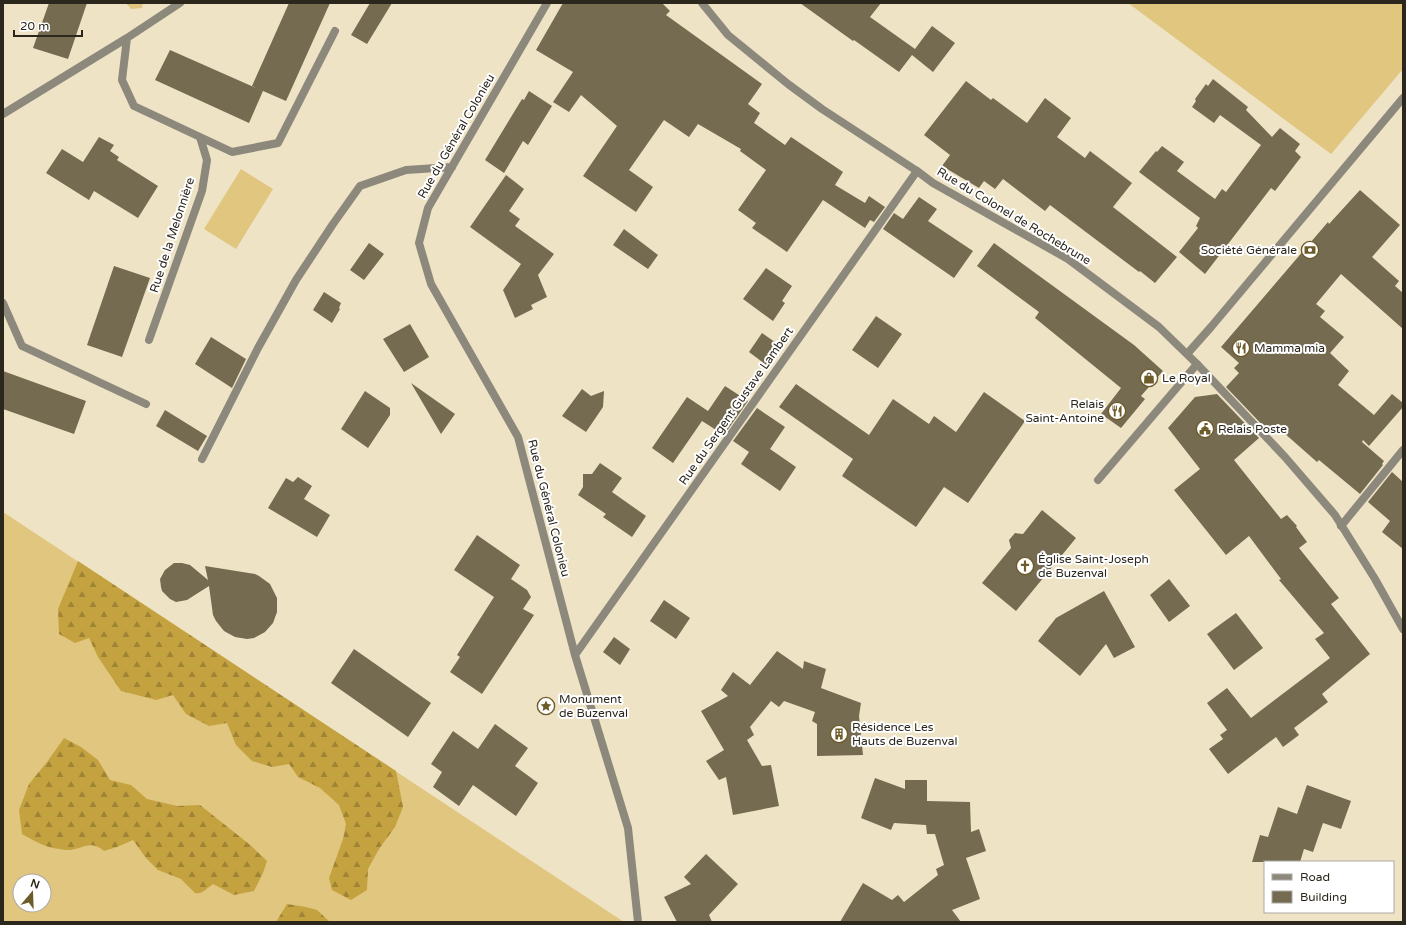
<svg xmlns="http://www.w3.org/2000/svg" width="1406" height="925" viewBox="0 0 1406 925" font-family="'Varela Round',sans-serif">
<defs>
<pattern id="forest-firs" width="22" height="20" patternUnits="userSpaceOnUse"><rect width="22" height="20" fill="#c4a240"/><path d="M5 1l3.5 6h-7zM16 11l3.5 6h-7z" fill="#9f8435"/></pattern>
<pattern id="park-tufts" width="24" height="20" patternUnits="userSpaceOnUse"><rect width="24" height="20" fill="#e1c67f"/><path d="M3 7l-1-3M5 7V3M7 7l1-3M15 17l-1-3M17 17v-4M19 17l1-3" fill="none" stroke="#c1aa6d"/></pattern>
</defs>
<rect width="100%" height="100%" fill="#efe3c6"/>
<!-- grass -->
<path fill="#e1c67f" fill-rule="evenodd" d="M1128 3H1403V69L1331 154Z
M241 169 273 189 236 249 204 229Z
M3 512 624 922H3ZM20 881H44V905H20Z"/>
<!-- forest -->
<path fill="url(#forest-firs)" d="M78 561 396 771 403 807 395 827 379 849 368 869 367 890 351 900 332 890 329 878 343 839 346 824 339 805 320 788 298 777 289 764 272 767 252 761 236 745 227 723 209 726 186 714 173 695 156 700 121 691 98 657 89 638 75 643 59 634 58 609Z
M64 738 81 747 98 760 110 780 131 785 147 799 177 806 200 805 249 844 267 861 263 873 254 891 234 895 213 884C207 888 202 895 195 893L181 879 158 870 146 858 133 840 117 847 104 851C89 838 81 851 66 850 46 848 38 843 22 834L19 810 29 784 47 762Z
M287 904 306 907 317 910 330 922H276Z"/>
<!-- park -->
<path fill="url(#park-tufts)" d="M126 3H143L142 8 131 9Z"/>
<!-- building -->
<path fill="#756b50" d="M49 3H87L68 59 33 48Z
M289 3H330L286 101 252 86Z
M370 3H392L367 44 351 35Z
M563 3H662L670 11 666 15 762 84 748 104 760 113 754 123 785 145 791 137 843 172 835 185 865 203 869 196 885 207 874 222 870 220 865 228 823 200 787 252 752 228 756 223 738 210 766 170 740 151 741 149 698 124 689 137 664 120 629 170 653 187 636 212 583 176 617 126 581 95 569 112 553 102 573 72 536 50Z
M800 3H881L870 17 915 49 932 26 955 43 933 72 912 55 899 72 854 40 853 41Z
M170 50 263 91 249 123 155 80Z
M1213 79 1248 107 1246 110 1272 137 1280 128 1300 144 1295 151 1301 157 1275 191 1271 188 1205 274 1179 252 1198 228 1196 226 1200 218 1139 172 1156 151 1157 152 1162 146 1184 162 1177 171 1215 199 1222 189 1226 192 1261 145 1220 115 1214 123 1192 107 1196 101 1195 99 1206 84 1208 86Z
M966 81 991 100 993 98 1027 123 1045 98 1071 118 1057 137 1085 158 1090 151 1132 183 1113 207 1177 257 1155 283 1140 271 1139 272 1050 205 1045 211 1003 179 995 189 984 181 979 188 942 166 950 155 924 135Z
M529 91 552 106 528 145 523 141 504 173 485 160 522 99 524 100Z
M99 137 114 145 110 151 119 157 117 160 158 186 138 218 94 191 89 200 46 173 62 149 83 162Z
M506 175 524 189 509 211 520 219 515 226 554 254 538 275 547 297 531 305 533 309 515 318 503 290 521 264 470 227Z
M1360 190 1400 225 1372 257 1399 281 1395 286 1403 293V329L1341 274 1316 304 1325 311 1320 317 1344 337 1330 353 1349 371 1338 385 1374 415 1392 394 1403 403V407L1369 446 1363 440 1362 442 1384 461 1382 464 1383 465 1360 494 1319 460 1317 462 1275 425 1268 431 1226 387 1239 373 1234 368 1239 363 1221 347 1328 222 1329 224Z
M919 197 937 209 928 221 973 251 954 278 883 229 894 213 903 219Z
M624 229 658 255 648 269 613 245Z
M369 243 384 254 364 280 350 270Z
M994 243 1134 345 1163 371 1141 396 1145 399 1121 428 1101 414 1121 388 1035 318 1039 312 977 266Z
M114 266 150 278 122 357 87 345Z
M766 268 792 286 782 301 785 303 773 321 743 299Z
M324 292 341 303 339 308 340 309 332 323 313 310Z
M876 316 902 334 878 368 852 350Z
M410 324 429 357 404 372 383 339Z
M762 333 782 347 769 367 749 352Z
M211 337 246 359 232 388 195 364Z
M3 371 86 401 74 434 3 409Z
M411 383 455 414 441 434Z
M796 384 869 435 893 399 929 424 934 416 956 432 984 392 1025 421 968 503 944 487 916 527 842 476 853 459 779 407Z
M725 386 748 401 724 435 702 421 673 463 652 448 687 397 708 411Z
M582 389 591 396 604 391 603 407 586 432 562 416Z
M365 391 390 408V415L368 448 341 429Z
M1217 394 1259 438 1234 460 1281 519 1287 515 1297 526 1296 527 1307 542 1299 548 1339 598 1331 604 1370 654 1322 694 1328 702 1294 728 1299 735 1283 747 1276 737 1228 774 1209 749 1223 739 1220 735 1227 730 1207 703 1227 688 1251 718 1330 658 1315 639 1324 633 1279 580 1281 579 1249 536 1226 555 1174 490 1200 469 1168 428 1195 397Z
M757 408 785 427 770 449 796 467 780 491 741 464 749 452 733 441Z
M165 410 207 436 198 451 156 426Z
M600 463 622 478 612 492 646 516 632 537 603 517 606 514 578 495 583 487V474H592Z
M1392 472 1403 482V549L1382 532 1390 521 1368 502Z
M298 477 312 486 304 499 330 515 317 537 268 508 286 478 293 482Z
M1042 510 1076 538 1016 611 982 583 1011 548 1009 540 1015 533 1023 534Z
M477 535 520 565 511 579 527 590 531 597 523 609 534 615 482 694 450 672 460 657 457 655 494 597 454 570Z
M174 563H182L190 565 208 580 205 566 255 574 259 576 270 584 277 598V612L273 623 265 632 254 638 247 639 235 637 224 631 216 621 213 615 209 586 187 600 176 602 170 599 162 591 161 587 160 579 165 570Z
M1169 579 1190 606 1169 622 1150 595Z
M1104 591 1135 647 1114 658 1106 644 1080 676 1038 641 1056 618Z
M664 600 690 618 676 639 650 621Z
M1236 613 1263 648 1234 670 1207 634Z
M614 637 630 649 620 665 603 652Z
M354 649 431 703 408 737 331 683Z
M777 651 803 669 804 661 826 669 821 688 861 703 859 716 863 755 817 756V724L812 721 815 712 784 701 779 707 771 701 750 727 754 735 747 740 762 766 771 765 779 806 733 815 726 777 719 780 706 761 724 750 701 711 728 696 721 690 733 672 750 685Z
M495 724 528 748 515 766 538 783 516 816 473 785 459 806 433 787 442 772 431 764 453 731 478 749Z
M875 778 905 789V780H927V801L970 802 971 832 979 829 986 851 966 858 980 899 952 910 961 922H840L863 883 892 900 898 895 904 902 938 875 936 869 944 865 935 834H927L926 825 894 823 891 830 861 818Z
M1307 785 1351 801 1341 829 1323 823 1313 852 1304 849 1300 862H1252L1260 835 1268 837 1278 807 1297 814Z
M706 854 738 884 709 915 712 922H677L664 897 691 884 684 877Z"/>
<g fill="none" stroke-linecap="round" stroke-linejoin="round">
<!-- minor -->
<path stroke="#8d887c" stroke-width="8" d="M547 3 428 208 419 243 431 284 518 437 575 655 628 828 638 922
M127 38 122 80 134 106 232 152 278 143 335 31
M3 114 127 38 180 3
M3 303 22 346 146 404
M149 340 202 191 207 160 200 137
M202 459 258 348 296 280 333 224 360 186 406 170 452 167
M1098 480 1197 364
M1341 526 1403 450
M575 655 917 171"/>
<!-- tertiary -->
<path stroke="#8d887c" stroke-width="8" d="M702 3 728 35 788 84 822 109 917 171 933 183 1068 259 1159 327 1197 364 1285 457 1335 515 1375 579 1403 629
M1187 354 1211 327 1403 98"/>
</g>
<!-- icons -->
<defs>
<symbol id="bank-ring" viewBox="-11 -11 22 22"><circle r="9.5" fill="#fff" stroke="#6e5b2a" stroke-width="1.5"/><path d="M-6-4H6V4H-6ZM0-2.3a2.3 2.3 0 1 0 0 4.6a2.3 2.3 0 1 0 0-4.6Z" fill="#6e5b2a"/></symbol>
<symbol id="restaurant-ring" viewBox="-11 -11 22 22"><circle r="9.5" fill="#fff" stroke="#6e5b2a" stroke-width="1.5"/><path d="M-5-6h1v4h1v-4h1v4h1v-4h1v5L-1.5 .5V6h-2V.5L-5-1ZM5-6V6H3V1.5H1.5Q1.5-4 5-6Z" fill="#6e5b2a"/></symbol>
<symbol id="shop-ring" viewBox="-11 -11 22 22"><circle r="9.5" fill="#fff" stroke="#6e5b2a" stroke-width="1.5"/><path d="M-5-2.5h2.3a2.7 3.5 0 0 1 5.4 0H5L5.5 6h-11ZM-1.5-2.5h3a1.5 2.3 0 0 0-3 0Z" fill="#6e5b2a"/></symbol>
<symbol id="civic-ring" viewBox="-11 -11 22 22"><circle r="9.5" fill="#fff" stroke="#6e5b2a" stroke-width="1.5"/><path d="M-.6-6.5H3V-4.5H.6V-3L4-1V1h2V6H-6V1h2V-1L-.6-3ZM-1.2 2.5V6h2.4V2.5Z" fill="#6e5b2a"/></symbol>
<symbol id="church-ring" viewBox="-11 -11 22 22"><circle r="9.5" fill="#fff" stroke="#6e5b2a" stroke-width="1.5"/><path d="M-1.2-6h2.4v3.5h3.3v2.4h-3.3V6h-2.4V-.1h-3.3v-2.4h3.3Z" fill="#6e5b2a"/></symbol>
<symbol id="sight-ring" viewBox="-11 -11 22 22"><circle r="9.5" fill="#fff" stroke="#6e5b2a" stroke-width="1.5"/><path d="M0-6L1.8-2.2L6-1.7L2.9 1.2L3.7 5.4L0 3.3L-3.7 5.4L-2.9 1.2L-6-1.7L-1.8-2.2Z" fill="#6e5b2a"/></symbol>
<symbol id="building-ring" viewBox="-11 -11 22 22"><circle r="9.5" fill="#fff" stroke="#6e5b2a" stroke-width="1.5"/><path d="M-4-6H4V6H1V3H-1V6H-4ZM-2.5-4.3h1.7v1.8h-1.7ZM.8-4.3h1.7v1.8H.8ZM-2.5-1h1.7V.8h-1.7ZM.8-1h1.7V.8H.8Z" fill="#6e5b2a"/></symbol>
</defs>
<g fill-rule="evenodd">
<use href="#bank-ring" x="1300" y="240" width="20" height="20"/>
<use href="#restaurant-ring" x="1231" y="338" width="20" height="20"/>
<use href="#shop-ring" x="1139" y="368" width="20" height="20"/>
<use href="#restaurant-ring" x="1107" y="401" width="20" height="20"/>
<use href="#civic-ring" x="1195" y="419" width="20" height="20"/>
<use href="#church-ring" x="1015" y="556" width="20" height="20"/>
<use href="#sight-ring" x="536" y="696" width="20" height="20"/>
<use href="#building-ring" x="829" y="724" width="20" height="20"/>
</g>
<g text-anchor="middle" stroke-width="4" stroke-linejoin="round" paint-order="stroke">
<!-- street labels -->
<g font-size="12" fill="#2c271c" stroke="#fff">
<text transform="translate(456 136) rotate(-60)" y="4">Rue du Général Colonieu</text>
<text transform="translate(1014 216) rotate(31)" y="4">Rue du Colonel de Rochebrune</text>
<text transform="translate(172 235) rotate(-72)" y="4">Rue de la Melonnière</text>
<text transform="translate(736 406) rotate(-55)" y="4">Rue du Sergent Gustave Lambert</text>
<text transform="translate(549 508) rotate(76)" y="4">Rue du Général Colonieu</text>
</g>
<!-- poi labels -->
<g font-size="12" fill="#2c271c" stroke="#fff" text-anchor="start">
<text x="1297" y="254" text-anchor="end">Société Générale</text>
<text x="1254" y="352">Mamma mia</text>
<text x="1162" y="382">Le Royal</text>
<text x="1104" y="408" text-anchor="end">Relais<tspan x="1104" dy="14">Saint-Antoine</tspan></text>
<text x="1218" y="433">Relais Poste</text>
<text x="1038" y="563">Église Saint-Joseph<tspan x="1038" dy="14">de Buzenval</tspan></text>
<text x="559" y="703">Monument<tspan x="559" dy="14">de Buzenval</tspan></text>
<text x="852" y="731">Résidence Les<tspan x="852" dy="14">Hauts de Buzenval</tspan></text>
</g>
</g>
<!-- border -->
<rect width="1406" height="925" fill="none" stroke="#2c271c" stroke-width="8"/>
<!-- legend -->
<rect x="1264" y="861" width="130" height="52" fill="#ffffff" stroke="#aba9a4"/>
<rect x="1272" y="874" width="20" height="6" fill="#8d887c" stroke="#aba9a4"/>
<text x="1300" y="881" font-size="12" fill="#2c271c">Road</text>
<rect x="1272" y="891" width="20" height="12" fill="#756b50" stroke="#aba9a4"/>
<text x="1300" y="901" font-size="12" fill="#2c271c">Building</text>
<!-- north arrow -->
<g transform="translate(32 893) rotate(19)"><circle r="19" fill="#ffffff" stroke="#aba9a4"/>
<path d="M0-3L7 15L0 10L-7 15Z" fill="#6e5b2a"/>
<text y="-6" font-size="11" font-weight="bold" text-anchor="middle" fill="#2c271c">N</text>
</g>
<!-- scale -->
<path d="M14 30v6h68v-6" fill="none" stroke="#2c271c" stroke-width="2"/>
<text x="20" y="30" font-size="12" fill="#2c271c" stroke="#ffffff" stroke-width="3" paint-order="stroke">20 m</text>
</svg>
